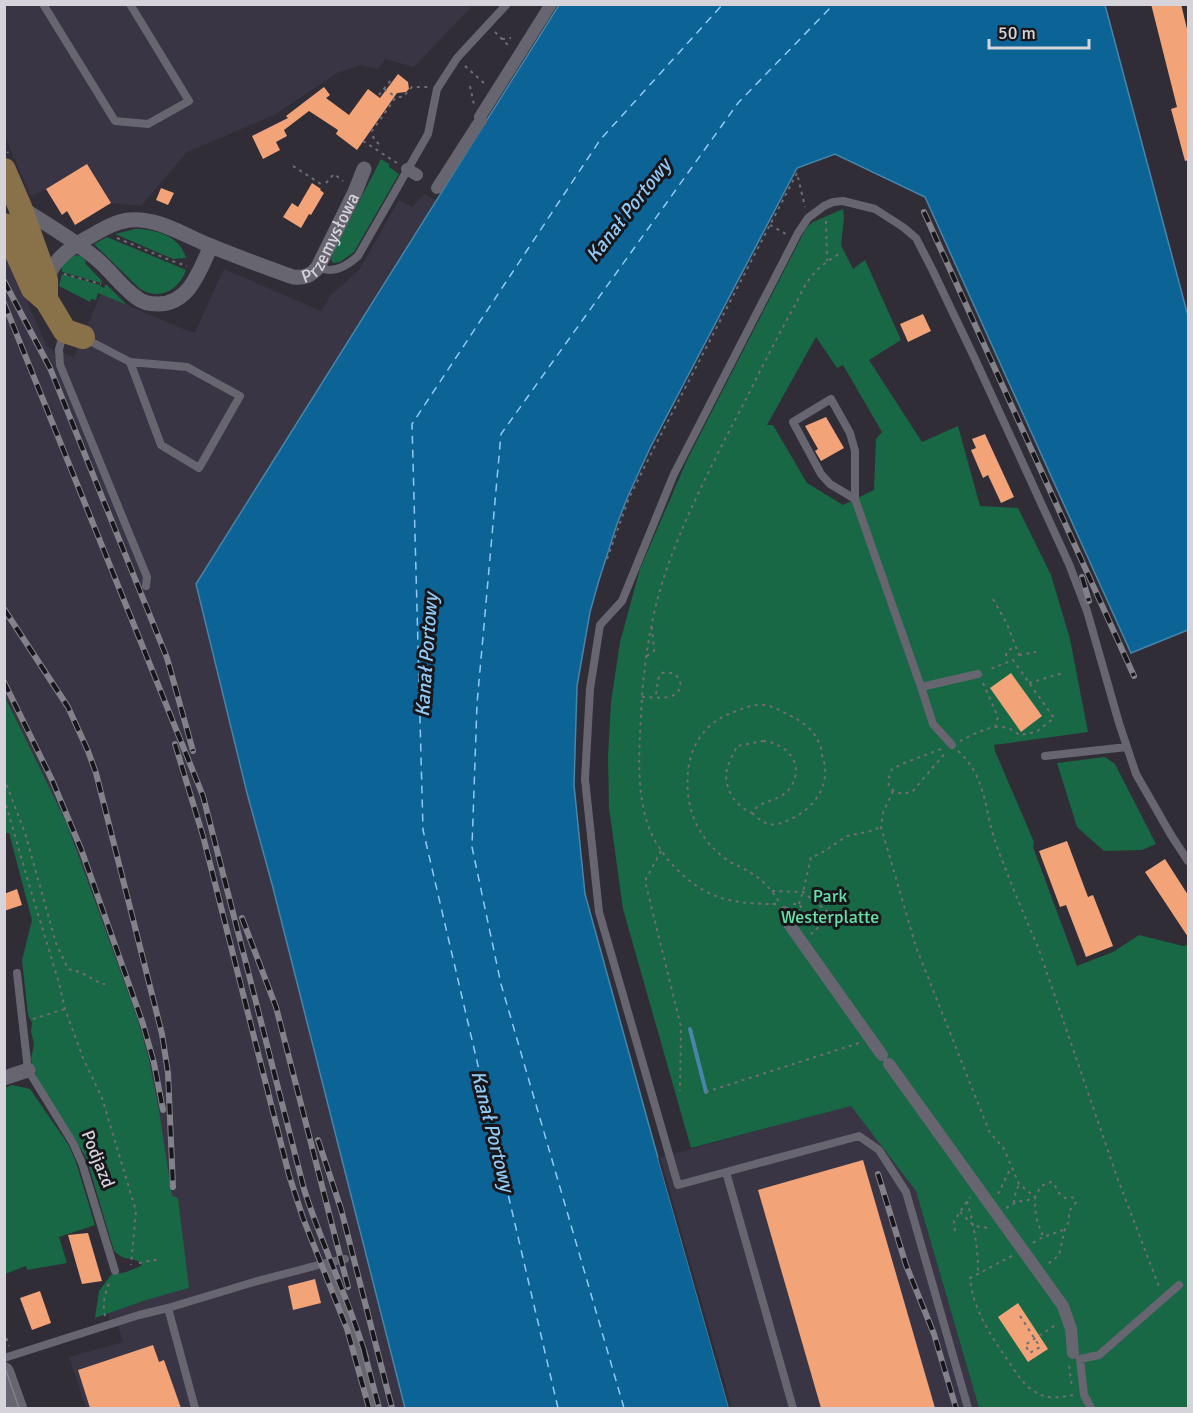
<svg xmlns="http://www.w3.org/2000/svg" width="1193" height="1413" viewBox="0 0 1193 1413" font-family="Signika,sans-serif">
<rect width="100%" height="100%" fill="#302d37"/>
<!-- built -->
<path fill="#393544" d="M5 5H473L414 67 385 59 378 69 361 65 337 73 274 115 187 152 141 206 111 203 87 164 46 189 31 196 5 137Z
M425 194 436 201 196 584 247 793 272 884 405 1408H86L69 1357 123 1342 118 1326 112 1328 108 1313 112 1312 165 1275 10 704 4 695 5 250 47 347 74 357 101 294 188 331 195 332 224 269 321 311 331 295 359 270 399 200 412 207Z
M851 1105 916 1191 979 1408H729L658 1158Z"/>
<!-- green -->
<path fill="#186745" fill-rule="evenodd" d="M381 159 389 164V167L399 174 354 252 340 262 333 263 331 260 333 252Z
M843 209 844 218 841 245 853 269 865 260 901 340 869 360 922 442 958 426 980 506 1018 508 1051 575 1070 639 1088 732 994 745 995 751 1034 842 1033 847 1077 966 1113 952 1139 935 1183 946 1188 945V1408H979L916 1191 851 1106 691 1148 623 909 609 808 608 756 611 702 620 642 640 569 687 460 806 228 813 222ZM816 337 837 368 843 365 882 432 876 439 874 490 843 505 807 483 773 425H767Z
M135 229C156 229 180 236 186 258L173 259 115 234Z
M107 237 186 270C179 290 160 301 140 289L94 244Z
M77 255 81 256 86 261 85 263 102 281 101 283 62 272V263L70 257Z
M62 274 100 285V286L104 288 105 285H107L127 305 98 293 96 300 91 299 90 302 59 286Z
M4 695 67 824 138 1020 149 1060 159 1110 172 1196 178 1198 189 1288 146 1300 95 1318 99 1291 111 1275 126 1272 141 1266 142 1263C130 1256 127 1263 114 1251L86 1157 41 1088 35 1072 31 1059 34 1044 31 1031 32 1023 28 1015 22 960 32 920 9 833H5Z
M1105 757 1115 764 1156 844 1142 850 1104 851 1077 827 1057 763Z
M12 1085 30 1089 68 1144 76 1162 95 1225 59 1237 67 1263 27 1270 26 1266 5 1274 4 1088Z"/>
<!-- water -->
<path fill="#0b6396" stroke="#4885aa" stroke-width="1.5" d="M559 5H1105L1188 316V630L1131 653 925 197 835 154 797 168 650 448 628 496 617 524 599 580 590 612 577 686 574 785 585 894 658 1158 729 1408H405L272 884 247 793 196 584Z"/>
<!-- pier -->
<path fill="#302d37" d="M660 1157 732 1408H729L658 1158Z"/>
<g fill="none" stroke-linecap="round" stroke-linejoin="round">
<!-- stream -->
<path stroke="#4885aa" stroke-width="4" d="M690 1029 706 1092"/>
<!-- ferry -->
<path stroke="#92caf5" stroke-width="1.5" stroke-dasharray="8 6" stroke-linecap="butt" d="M558 1408 423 830 412 424 600 140 723 4
M624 1408 501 984 472 847 477 704 501 434 738 103 834 4"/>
</g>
<!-- building -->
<path fill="#f2a378" d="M1151 4H1181L1188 33V160L1185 161 1171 109 1177 107Z
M398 74 408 82 409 89 406 92 397 93 357 150 336 134 338 130 309 111 284 130 287 136 276 142 280 150 263 159 252 136 288 118 286 116 324 87 330 95 326 98 349 115 368 89 380 98Z
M87 164 111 203 75 225 67 211 62 215 46 189Z
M312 183 321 189 320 190 324 193 311 215 309 214 301 228 283 217 292 203 298 207Z
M161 188 174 193 168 205 156 200Z
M923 314 931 331 908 342 900 324Z
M826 417 844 448 821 461 815 451 818 449 805 426Z
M985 434 1014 497 1001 503 988 475 983 478 971 450 976 448 972 439Z
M1011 673 1042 716 1021 732 990 688Z
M1067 841 1088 897 1093 895 1113 946 1086 957 1066 905 1060 907 1039 851Z
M1165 859 1188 895V937L1145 872Z
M17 889 22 905 4 911V894Z
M863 1160 935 1408H821L758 1190Z
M88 1233 102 1281 82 1284 68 1235Z
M315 1279 321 1303 293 1310 288 1286Z
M40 1291 51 1323 32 1330 20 1298Z
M1018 1303 1048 1349 1028 1362 998 1317Z
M153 1345 159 1362 164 1360 181 1408H90L78 1370Z"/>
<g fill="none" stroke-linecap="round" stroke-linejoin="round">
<!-- path -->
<path stroke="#706d76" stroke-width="2" stroke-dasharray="3 4.5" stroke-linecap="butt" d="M495 32 510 47
M502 39 511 38
M465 66 486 85
M470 86 474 105
M384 89 396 97
M379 95 391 80
M363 141 397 163
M379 144 374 140 372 131 396 97H403L412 87H428
M4 145 8 153
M293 166 324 186
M326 183 334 174 343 181
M826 221 827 261
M770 225 786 234
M117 238 172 261 187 266
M64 274 101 284
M607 559 629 498 655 446 797 173 805 207
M993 599 1007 624 1021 660
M1019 655 1036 652
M647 656 654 651V648L652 627
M1006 656 1007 651 1015 647
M983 683 998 717 995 727
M1029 683 1063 673
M642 697C651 697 664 699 672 696 687 689 681 669 661 673 656 681 658 689 655 697
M763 741C787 743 806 765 790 788 780 803 761 798 752 813 735 806 723 788 727 769 729 761 734 753 737 746Z
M960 741C973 735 992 723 1007 728 1012 729 1016 733 1020 735L1036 732 1054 718 1013 660 988 670
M941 749 907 762 892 769 888 780 889 787C897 794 903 795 913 791L946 752
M958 751C987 777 984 810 996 844 1009 879 1023 913 1038 947L1117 1177 1160 1289
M4 778 25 833 56 943 68 969 80 972 102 984H105
M893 791 883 813 881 827 916 947 989 1131 1004 1149 1019 1184 1035 1197C1034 1212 1037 1222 1043 1236
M4 798 28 881 59 983 65 1009 83 1058 102 1098 136 1211 131 1265
M752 813C765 825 772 828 789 820 809 811 827 793 825 768 825 764 823 759 822 755 821 744 816 735 808 727 800 720 791 716 781 711 775 708 767 704 760 705 749 705 739 710 729 714 708 722 693 742 689 764 683 803 695 837 727 860 735 865 744 868 751 873 762 879 773 891 779 902
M661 851 645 881 681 1027 680 1091
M772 891 803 892 829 913 822 924 811 934
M776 904C755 904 732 903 713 895 686 883 660 856 649 828 636 792 639 753 641 716 643 665 651 613 668 565 690 505 720 449 749 393 764 363 779 334 795 305 800 296 804 285 811 277 819 266 831 259 842 252
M793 904H799L817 929
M799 904 803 892 811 857 820 854 847 836 871 831 881 827
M33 1019 65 1009
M706 1092 859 1043
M998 1194 1011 1167
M967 1201C974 1225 978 1248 978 1272
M1014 1203V1198L1019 1184
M1006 1208 1017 1202 1028 1200 1035 1197 1041 1186 1051 1182 1054 1184 1059 1193 1065 1198 1071 1197 1074 1198 1076 1202 1073 1207 1069 1211V1221L1065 1229 1059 1255 1047 1265
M960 1212 974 1226 990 1228
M955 1231 954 1221 970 1197
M1033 1243C1044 1235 1052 1235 1065 1229
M1012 1256 970 1278C973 1310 991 1336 1009 1362 1017 1374 1024 1386 1037 1393 1049 1400 1061 1397 1073 1395
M139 1263 160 1259
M105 1316C102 1303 105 1294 110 1281
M1020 1316 1040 1347 1030 1353 1025 1345 1057 1324
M4 1331 9 1346
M1069 1366 1072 1387"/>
<!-- service -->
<path stroke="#676570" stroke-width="8" d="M43 4 115 121 148 124 189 101 130 4
M318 267C333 275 347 266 358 256L428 134 437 89 457 58 507 4
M63 335 59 349 60 365 147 577 146 586
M84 338 130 362 161 445 199 468 240 396 187 367 130 362
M855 499 830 484 821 474 793 422 831 399 850 433 855 451V499L921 687
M952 745 933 724 921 687 978 674
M1045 756 1127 747
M17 973 28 1070 73 1143 82 1163 115 1271
M726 1172 678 1185 599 912 585 779 590 689 600 625 622 601 674 474 798 233 808 218 824 206 833 202 843 201 875 209 903 227 916 238 932 269 975 359 1069 564 1087 611 1119 723 1136 774 1171 835 1188 861
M326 1263 345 1259
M168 1308 195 1408
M4 1358 139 1315 168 1308 254 1282 326 1263 358 1344 374 1408
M793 1408 726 1172 859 1136 879 1150 906 1192 968 1408
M1091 1408 1084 1395 1080 1359 1099 1355 1179 1285"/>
<!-- pedestrian -->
<path stroke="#676570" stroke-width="12" d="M481 121 480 117 551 4
M407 169 417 175
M437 188 478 124
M785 912 789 924 882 1055
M889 1064 1063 1306 1071 1329 1073 1353"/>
<!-- minor -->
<g stroke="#676570" stroke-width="15">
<path d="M20 207C44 223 71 238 93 256 109 268 120 286 137 298 143 303 150 304 158 304 190 304 200 269 211 246"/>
<path id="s1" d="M46 280C54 260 68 249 87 238 100 231 113 222 129 220 158 217 185 236 211 246 238 257 265 267 293 277 304 278 311 276 318 267L355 192 364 169"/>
<path d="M4 1078 28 1070"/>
</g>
<!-- tertiary -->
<path stroke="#676570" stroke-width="20" d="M4 1372 17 1408"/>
<!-- primary -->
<path stroke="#89724a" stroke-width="24" d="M4 170 20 207 46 280V295
M4 225 33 289 47 301 65 331 83 337"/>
<!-- tram -->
<path stroke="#838189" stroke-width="1.5" d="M4 1365 19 1408"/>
<defs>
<path id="rail" d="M924 212 1134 676
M4 281 50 368 167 658 193 751
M4 303 203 796 304 1189C322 1246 349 1299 366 1357
M1082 577 1089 601
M4 609 68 707 88 751 96 773 162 1034 168 1073 173 1187
M4 682 52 780 81 849 143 1024 154 1063 163 1110
M175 744 203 836 289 1175 303 1218 347 1329 369 1408
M242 918 276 1007 348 1287
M318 1140 341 1209 392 1408
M878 1174 906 1265 934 1334 956 1408
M364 1351 379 1408"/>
</defs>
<!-- rail casing -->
<use href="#rail" stroke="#838189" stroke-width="6"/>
<!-- rail -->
<use href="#rail" stroke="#17161b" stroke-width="4" stroke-dasharray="11" stroke-linecap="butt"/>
</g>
<g text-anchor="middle" stroke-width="6" stroke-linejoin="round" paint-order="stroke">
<!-- street labels -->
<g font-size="18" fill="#d6d4da" stroke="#17161b">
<text dy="6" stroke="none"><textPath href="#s1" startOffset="340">Przemysłowa</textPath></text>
<text transform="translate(98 1159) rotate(68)" y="6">Podjazd</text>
</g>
<!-- park labels -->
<g font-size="18" fill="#67e2a7" stroke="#17161b">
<text x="830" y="902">Park<tspan x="830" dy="21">Westerplatte</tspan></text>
</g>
<!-- water labels -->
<g font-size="20" font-style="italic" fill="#92caf5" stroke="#17161b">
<text transform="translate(628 210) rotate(-52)" y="7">Kanał Portowy</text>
<text transform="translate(426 655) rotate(-86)" y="7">Kanał Portowy</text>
<text transform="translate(493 1131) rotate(76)" y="7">Kanał Portowy</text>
</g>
</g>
<!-- border -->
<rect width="1193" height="1413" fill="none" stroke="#d6d4da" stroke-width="12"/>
<!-- scale -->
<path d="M989 39v9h100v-9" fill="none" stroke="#d6d4da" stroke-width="3"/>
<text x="998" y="39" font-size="18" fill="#d6d4da" stroke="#17161b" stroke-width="4.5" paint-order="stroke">50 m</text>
</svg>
